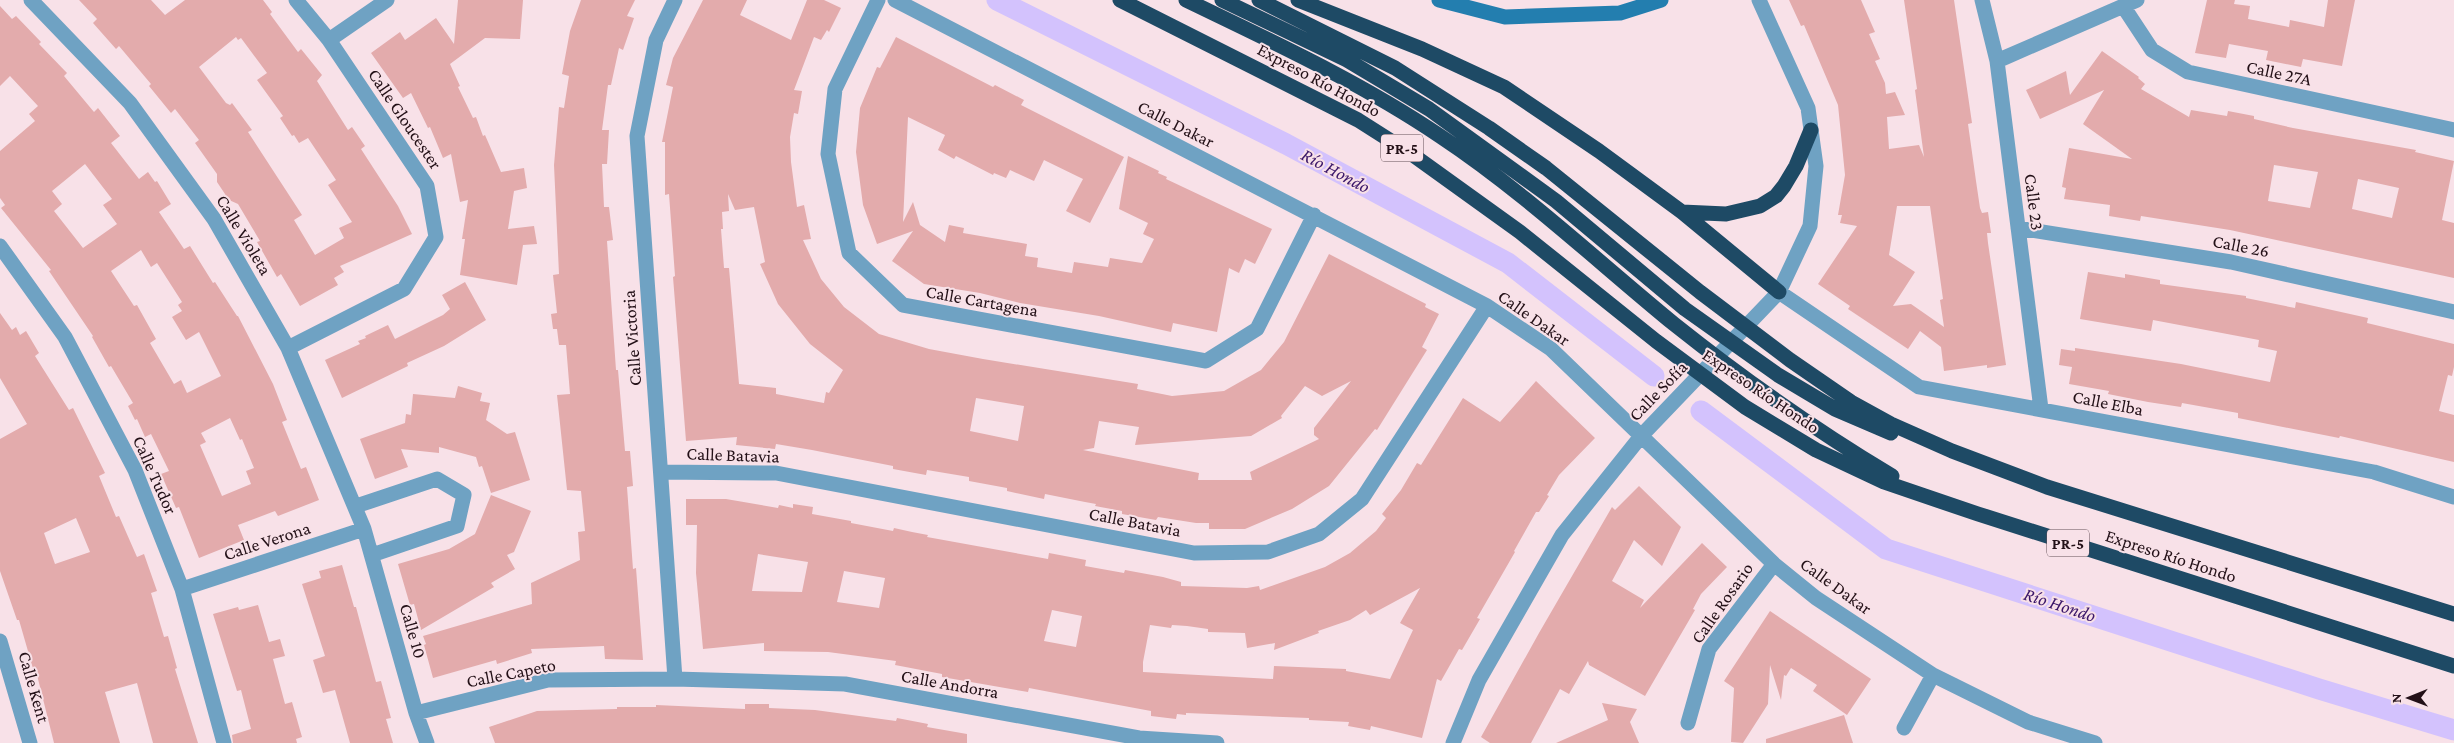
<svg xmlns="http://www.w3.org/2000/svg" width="2454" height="743" viewBox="0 0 2454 743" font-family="'Crimson Pro',serif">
<rect width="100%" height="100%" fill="#f8e1e8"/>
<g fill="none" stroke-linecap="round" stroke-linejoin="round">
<!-- canal -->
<path stroke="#d3c2fd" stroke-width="21" d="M997 0 1286 144 1508 263 1654 376
M1701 411 1886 549 2319 689 2454 730"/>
</g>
<!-- building -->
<path fill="#e3abac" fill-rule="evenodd" d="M79 0H151L165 15 185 0H263L272 12 270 14 298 52 301 49 322 75 317 81 348 130 352 127 365 146 361 149 398 206 412 234 340 266 344 272 334 278 338 285 300 306 281 274 277 277 257 242 260 241 238 204 229 200 217 182V174L195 143 199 140 175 109 171 113 149 86 151 84 119 46 116 49 93 23 97 19ZM236 37 238 40 241 38 267 73 257 80 283 116 280 118 292 136 294 135 299 143 308 138 336 180 328 185 352 222 339 228 344 238 315 255 294 220 302 215 248 132 252 130 232 103 230 105 226 103 199 67Z
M458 0H523L520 39 485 38 450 64 460 86 458 87 473 118 476 117 483 136 485 135 501 172 524 168 527 188 514 191 508 229 534 226 537 244 523 245 517 285 460 275 465 239H462L468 200 460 202 451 154 443 158 430 127 428 128 411 93 403 98 371 53 400 32 405 40 436 18 454 44Z
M581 0H635L627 16 634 18 623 50 619 48 611 85H608L602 130H609L607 164H602L604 207H609L613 240 607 241 616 370H618L625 451H630L633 486 627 487 633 569 636 568 643 660 605 659 604 646 531 649 532 653 497 664 496 660 433 678 424 645 426 644 423 636 532 604 531 583 580 560 578 532 585 531 581 491 567 490 557 395 570 394 566 345H559L557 329H553L551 314 557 313 553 275 559 274 554 165 559 107 564 108 569 76 562 74 570 31Z
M703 0H747L740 15 791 40 807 0H824L841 8 829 32 827 30 821 40 814 37 794 90 802 91 798 114 794 113 790 137 791 162 797 207 804 205 811 239 803 240 821 279 844 307 879 334 929 349 983 359 1138 384 1137 389 1172 396 1224 391 1261 370 1284 342 1329 254 1426 304 1425 307 1439 314 1422 347 1427 350 1377 430 1375 429 1329 486 1292 509 1245 529H1209V523H1196L1158 517 1156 520 1122 514V511L1095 506 1096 504 1085 502 1045 494 1044 499 1007 491V488L969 481V477L927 470 926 475 893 469V466L812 450 776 444 775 449 736 445 737 437 686 441 673 277 675 276 669 194 665 195V142H662L673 87 666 85 673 58ZM728 194 735 210 754 207 765 262 760 264 778 304 810 344 843 370 829 393 826 392 824 403 776 394V388L739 384 729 268H724L721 229H723L722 212 729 211ZM1351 381 1314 428V435L1319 439 1250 472 1252 480H1198L1199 473 1083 450 1094 448 1099 421 1139 427 1135 445 1251 436 1282 418 1281 416 1305 386 1322 396ZM976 398 1024 406 1018 441 970 431Z
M1789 0H1861L1875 32 1869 34 1880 59 1875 61 1885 83 1886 94 1895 92 1905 115 1887 117 1889 149 1919 145 1924 157 1915 90 1917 89 1904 0H1954L1972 123 1968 124 1976 181 1980 208 1982 213 1988 212 1991 233H1987L1988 243 2006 365 1987 368V365L1944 371 1941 347 1920 331 1908 349 1848 309 1850 306 1818 284 1857 226 1840 223 1842 215H1838L1845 175 1838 105 1804 25 1801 26ZM1897 206H1930L1943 299 1940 300 1944 327 1911 304 1893 306 1915 272 1889 255Z
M2207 0H2235L2234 4 2250 6 2248 19 2289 27 2290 20 2324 27 2328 0H2355L2342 66 2303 59 2301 67 2266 60 2268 51 2229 44 2226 58 2195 53Z
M0 6 12 19 16 16 41 42 39 44 67 73 64 76 94 112 98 108 120 136 111 143 139 179 148 172 155 182 157 181 171 204 159 212 184 249 190 246 213 283 215 282 237 316H238L273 384 287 420 282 422 301 469 306 467 319 500 278 516 275 511 238 525 244 540 199 558 179 507 176 508 161 474 169 471 151 434 145 437 137 419 135 420 128 406 133 403 111 366 109 367 92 337 93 336 49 271 51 270 1 208 5 205 0 198V151L35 121 29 114 38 106 10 76 0 86ZM85 164 112 199 103 205 117 224 83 248 54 211 62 204 52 191ZM141 250 151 267 157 263 182 302 178 305 182 311 172 317 186 340 199 332 221 376 187 393 181 380 174 384 150 343 156 339 137 305 134 306 111 271ZM230 418 240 440 242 439 254 468 246 471 251 484 222 496 200 445 206 442 201 433Z
M896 37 993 87 995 85 1024 100 1021 105 1124 157 1090 223 1066 211 1083 179 1044 160 1034 181 1010 170 1006 178 994 173 993 175 956 156 954 159 938 150 945 135 908 117 903 222 913 202 920 225 945 242 949 225 964 228 963 233 1027 244 1025 256 1038 258 1037 267 1072 273 1074 262 1108 267 1110 258 1142 263 1154 239 1143 234 1148 223 1119 209 1128 156 1159 171 1158 173 1167 177 1166 179 1272 229 1255 264 1245 259 1239 273 1229 268 1217 332 1173 323 1171 332 1099 316 1020 303 980 293 924 284 892 261 913 231 877 244 863 205 856 152 860 108 877 67 880 68Z
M2102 51 2139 77 2138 78 2145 84 2141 89 2189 117 2191 110 2227 116 2228 111 2254 116V119L2293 128 2416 150 2415 152 2454 161 2442 220 2454 223V278L2230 230 2141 216 2140 221 2109 216 2110 205 2064 199 2066 188 2062 187 2069 148 2132 159 2083 124 2104 90 2040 119 2026 90 2066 71 2070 95ZM2274 165 2318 172 2310 208 2268 201ZM2358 179 2399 188 2392 218 2352 209Z
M2088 272 2125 278V274L2160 280V284L2246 296V298L2295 308 2296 302 2368 318 2367 323 2454 344V367L2452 376 2448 375 2439 411 2454 415V462L2340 436 2339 438 2238 418V413L2182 403 2181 407 2148 402 2108 394 2109 391 2069 384 2072 367 2059 365 2061 349 2075 351V348L2181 364 2270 382 2277 351 2258 347 2259 340 2153 320 2151 331 2080 319Z
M465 282 486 320 444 346 407 363 408 366 342 398 325 360 360 344 358 341 366 338 365 336 388 325 395 339 443 315 450 309 442 295Z
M0 313 12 330 16 327 20 335 26 331 39 353 35 356 69 410 73 408 105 473 99 476 116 517 119 516 137 557 144 554 157 591 151 593 164 637 168 636 177 668 175 669 198 743H153L137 683 105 692 120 743H54L36 671 34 672 19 620H17L0 571V439L27 424 0 378ZM76 518 90 552 55 564 44 533Z
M1536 381 1595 438 1559 475 1547 495 1549 496 1539 512H1536L1514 551 1515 552 1477 618 1480 619 1462 650 1459 649 1441 681 1437 679 1422 738 1371 726 1370 730 1348 726 1349 722 1309 720V718L1186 713V715L1177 714 1176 719 1151 716V711L1097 701 1029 688 1028 692 942 677V674L895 665 896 661 828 652 764 651V643L703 649 696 573 697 525H686V499H726L778 508 779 505 793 508V504L813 507 812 514 851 521V523L893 531 894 528 912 532 928 535 927 537 1048 559 1049 553 1086 560 1085 566 1124 573 1125 570 1163 577 1181 582V586L1247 588 1259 586 1260 590 1325 567 1350 553 1376 531 1386 518 1382 514 1401 490 1417 463 1421 465 1463 398 1500 422ZM758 554 808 562 802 592 752 591ZM844 571 885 578 879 608 837 602ZM1420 588 1400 623 1413 630 1390 679 1346 671V669L1274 666 1273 679 1143 672V662L1150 625 1171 628 1172 625 1187 626 1208 629V632L1245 633 1247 648 1275 643 1274 650 1319 633 1318 631 1350 620 1366 610 1370 615ZM1052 610 1082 616 1076 647 1044 641Z
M458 386 482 393 480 401 490 403 486 420 507 434 515 432 530 480 491 493 482 466 479 467 476 457 439 447V453L401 449 408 467 375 479 360 439 405 423 406 414 411 415 413 394 455 398Z
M1639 486 1681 527 1662 566 1634 540 1612 581 1644 600 1640 608 1702 543 1727 567 1701 594 1693 609 1695 610 1645 696 1589 665 1588 661 1569 694 1560 689 1531 743H1490L1481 737 1539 633 1612 507 1615 510Z
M491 495 531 511 514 552 507 555 515 569 491 583 494 587 421 630 414 604 410 605 398 564 449 549 475 534Z
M342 565 354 607H356L376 682 381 681 391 718 386 719 393 743H350L335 690 323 693 313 660 325 656 302 584 321 578 319 571Z
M258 605 269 642 280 639 285 656 273 659 285 704 292 702 302 737 296 739 297 743H233L232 735 251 729 241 690 237 691 213 614 238 607 239 610Z
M1770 611 1871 679 1847 715 1813 691 1817 685 1791 668 1786 676 1784 675 1781 700 1770 665 1768 704 1743 743 1731 742 1734 688 1724 681Z
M1602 703 1637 709 1630 722 1639 743H1556L1608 720Z
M745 704H769V708L815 710 896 721 897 718 928 724 927 727 967 734V743H495L489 727 537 711 617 709V707H656V705L745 709Z
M1844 715 1853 743H1766V739Z"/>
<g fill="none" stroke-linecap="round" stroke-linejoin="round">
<!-- street -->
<path stroke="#6fa2c3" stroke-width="15" d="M31 0 130 103 214 219 288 348 364 529 416 713 427 743
M675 0 656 40 637 136 675 679
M878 0 835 89 828 154 849 253 903 305 1206 361 1257 329 1314 215
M895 0 1487 306 1551 349 1774 564 1816 598 1933 675 2028 722 2095 743
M1982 0 1997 61 2041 409
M2123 6 2152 50 2188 72 2454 130
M329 40 387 0
M1997 61 2137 0
M2018 228 2231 262 2454 312
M0 246 65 337 135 470 182 589 224 743
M1779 292 1919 387 2374 472 2454 497
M288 348 404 289 436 237 427 186 329 40 296 0
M661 472 776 473 1194 553 1268 552 1319 534 1362 499 1487 306
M356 506 437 479 464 495 457 526 372 555
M182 589 364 529
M0 641 30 743
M416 713 548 680 675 679 845 684 1139 738 1217 743
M1688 723 1709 649 1774 564
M1904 728 1933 675
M1453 743 1479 680 1562 535 1642 435 1779 292 1810 226 1816 166 1808 108 1759 0"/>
<!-- secondary -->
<path stroke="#237eaf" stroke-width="15" d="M1439 0 1505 17 1620 13 1661 0"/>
<!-- highway -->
<path stroke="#1e4a65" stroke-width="15" d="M1120 0 1358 120 1413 155 1520 232 1656 341 1745 407 1816 450 1884 482 1978 514 2454 666
M1186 0C1273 42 1360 82 1440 136 1523 191 1597 261 1674 324 1743 379 1817 431 1892 476
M1222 0 1347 60 1429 109 1556 201 1685 309 1778 375 1835 409 1891 433
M1259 0 1395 68 1489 128 1546 168 1700 292 1790 360 1851 402 1891 424 1952 451 2047 487 2454 614
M1298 0 1422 49 1504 87 1599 151 1682 212 1726 214 1760 206 1776 196 1784 186 1796 166 1811 130
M1682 212 1779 292"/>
</g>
<g text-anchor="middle" stroke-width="4" stroke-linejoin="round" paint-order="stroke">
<!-- shield labels -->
<g fill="#f8e1e8" stroke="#634f56" stroke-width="1">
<rect x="1381" y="134.5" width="42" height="27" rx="4"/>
<rect x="2047" y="529.5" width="42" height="27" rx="4"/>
</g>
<g font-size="16" font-weight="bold" fill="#231017">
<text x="1402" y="154">PR-5</text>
<text x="2068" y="549">PR-5</text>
</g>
<!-- street labels -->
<g font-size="18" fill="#231017" stroke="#f8e1e8">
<text transform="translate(2279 73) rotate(12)" y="6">Calle 27A</text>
<text transform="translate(1319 80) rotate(28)" y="6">Expreso Río Hondo</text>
<text transform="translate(405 119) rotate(56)" y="6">Calle Gloucester</text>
<text transform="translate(1176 124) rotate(27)" y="6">Calle Dakar</text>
<text transform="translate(2034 202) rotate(83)" y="6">Calle 23</text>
<text transform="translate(244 235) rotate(59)" y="6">Calle Violeta</text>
<text transform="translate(2241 246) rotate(11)" y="6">Calle 26</text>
<text transform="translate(982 301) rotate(10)" y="6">Calle Cartagena</text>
<text transform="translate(1534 318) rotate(35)" y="6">Calle Dakar</text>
<text transform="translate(632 338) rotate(-94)" y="6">Calle Victoria</text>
<text transform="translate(1658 391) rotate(-46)" y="6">Calle Sofía</text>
<text transform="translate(1761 391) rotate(34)" y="6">Expreso Río Hondo</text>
<text transform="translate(2108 403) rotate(11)" y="6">Calle Elba</text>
<text transform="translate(733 455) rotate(2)" y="6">Calle Batavia</text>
<text transform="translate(155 475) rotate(66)" y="6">Calle Tudor</text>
<text transform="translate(1135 522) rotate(11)" y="6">Calle Batavia</text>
<text transform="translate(267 541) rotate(-18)" y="6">Calle Verona</text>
<text transform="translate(2171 556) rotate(18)" y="6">Expreso Río Hondo</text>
<text transform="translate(1836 586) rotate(36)" y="6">Calle Dakar</text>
<text transform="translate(1722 603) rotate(-55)" y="6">Calle Rosario</text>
<text transform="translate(413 631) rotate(74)" y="6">Calle 10</text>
<text transform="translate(511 673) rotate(-11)" y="6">Calle Capeto</text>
<text transform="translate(950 684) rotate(10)" y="6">Calle Andorra</text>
<text transform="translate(34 687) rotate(74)" y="6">Calle Kent</text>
</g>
<!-- water labels -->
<g font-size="19" font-style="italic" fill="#3b176a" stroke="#f8e1e8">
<text transform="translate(1336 170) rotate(28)" y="7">Río Hondo</text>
<text transform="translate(2060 604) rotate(18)" y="7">Río Hondo</text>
</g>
</g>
<!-- north arrow -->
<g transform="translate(2409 698) rotate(269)" stroke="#f8e1e8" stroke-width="4" paint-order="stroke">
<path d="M0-4L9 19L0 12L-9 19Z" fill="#231017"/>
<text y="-8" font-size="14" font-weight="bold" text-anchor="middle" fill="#231017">N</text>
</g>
</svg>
